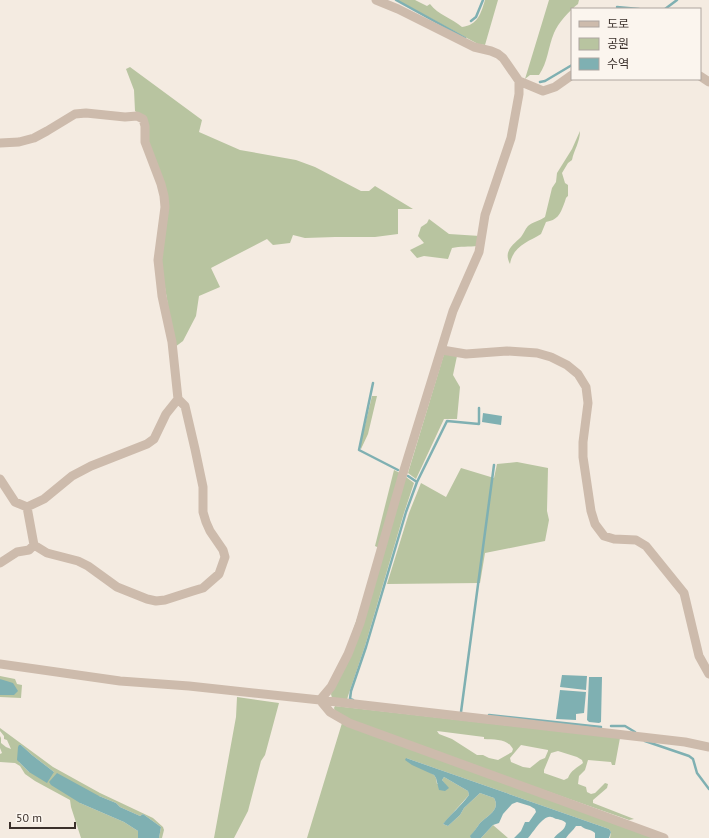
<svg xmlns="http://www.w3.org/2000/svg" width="709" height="838" viewBox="0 0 709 838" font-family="'PT Sans','Noto Sans KR',sans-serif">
<rect width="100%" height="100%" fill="#f4ebe1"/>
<!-- green -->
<path fill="#b8c4a0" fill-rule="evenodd" d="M397 0H415L427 6 430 4C438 15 452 18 462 27 478 25 481 13 485 0H498L485 45 478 44Z
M549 0H579L578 4C570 10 558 23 554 33 548 47 548 62 539 75H530L525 79Z
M130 67 202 120 199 132 240 150 296 160 315 167 361 191H369L375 186 413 209H398V234L375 237H335L305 238 293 235 290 243 273 245 267 239 211 268 220 287 199 296 196 316 183 341 175 347 160 258 166 206 139 114 135 111 134 90 126 69Z
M580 131C580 142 574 150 572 160L568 163 562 173 565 183 568 185V196C565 198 566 200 564 204 560 215 557 220 546 222L541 234C528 242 513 246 510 264 503 251 513 245 521 237 524 233 525 229 528 226 532 222 540 221 545 217L552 188 556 182 557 173 572 149Z
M429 219 449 234 480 236 478 246C469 247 460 246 452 248L448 259 424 256 417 258 410 250 424 243 418 236 421 227 427 223Z
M444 354 457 356 453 375 460 387 457 419H444L416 479 408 473Z
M372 396H377L368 434 361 449 360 446Z
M517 462 548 468 547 511 549 520 545 541 485 553 480 583 387 584 409 513 421 483 446 497 461 468 494 478 497 464Z
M394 470 400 473 379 548 375 546Z
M406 477 414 483 404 513 365 646 348 696 347 700 332 698 331 694Z
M0 676 15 679 17 684 22 685 21 698 0 697V695H9L0 679Z
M237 697 279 703 265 755 261 761 248 811 234 838H214L236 717Z
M335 706 620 738 615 765H612L611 762 588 760 585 770 579 776 578 784 586 787 587 792 591 794 595 793 605 783 608 784 607 788 593 800V803L634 819 629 820 478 767 351 721 335 711 334 708ZM437 731 484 737V739C495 740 507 738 513 749L512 752 498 760 489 758 483 755H477L452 739 439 734ZM521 745 548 750V751L545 758 540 760 530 768 523 767 511 762 510 758ZM558 751 577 757 582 760 583 763C577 768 571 770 568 778L564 780 544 773V770L551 753Z
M342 723 654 838H610L611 832 609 829 406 758 434 775 436 778 437 784H445L442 780 444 777 468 791 469 795 443 824 448 826 460 815 464 808 480 793 494 798C501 810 487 816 480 823 477 827 474 832 471 836V838H307Z
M0 728 53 767 100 793 153 818 163 827 164 830 162 838H159L161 827 143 814 140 816 120 807 116 803 99 796 80 803 124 822 138 831V838H81L71 807 70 800 35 781 25 774 20 766 15 763 0 762V754L2 753 0 748V736L1 738V743L6 747 11 749 7 740 4 739V736L0 731ZM21 745 32 755 54 772H29L19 762Z
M493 825 508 838H481Z"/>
<!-- water -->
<path fill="#7fb0b2" d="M483 413 502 416 501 425 482 422Z
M562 675 587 676 586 690 560 687Z
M589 677H602L601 722 599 723 589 722 587 720Z
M0 679 13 683 18 691 14 695H0Z
M560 690 586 692 584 713 576 714V720L556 719Z
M19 745H21L32 755 54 772 47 783 29 772 17 760 18 747Z
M406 758 609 829 611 832 609 838H595V833C591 829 585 830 581 826H576C573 831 569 833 566 838H554C558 832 565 831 566 823 563 820 561 820 557 819 555 819 553 817 551 817 543 815 533 833 528 838H514L521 831 525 822H529L536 812 535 809 530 806 517 802 512 804 503 814 499 823 493 825 481 838H471L470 836C474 832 477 827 480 823 487 816 501 810 494 798L480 793 464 808 460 815 448 826 443 824C451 814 461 806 469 795L468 791 444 777 442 780 449 788 445 791 439 790 436 778 434 775 412 765 405 760Z
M57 773 99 796 116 803 120 807 140 816 143 814 161 827 159 838H138V831L124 822 80 803 51 785 49 782Z"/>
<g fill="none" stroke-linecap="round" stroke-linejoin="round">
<!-- stream -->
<path stroke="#7fb0b2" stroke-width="2.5" d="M396 0 465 38
M617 7 639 9
M665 9 677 0
M471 21 476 17 483 0
M540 82 545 81 572 65
M373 383 359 450 398 470
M408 476 417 482
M353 700 350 699 351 691 366 647 406 512 417 482 447 421 479 424V408
M461 712 494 465
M489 715 601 727
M611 726H625L635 732
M645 741 689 756 693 759 697 773 709 789"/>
<!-- minor -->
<path stroke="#cdbbac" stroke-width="9" d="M376 0 398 9 474 47 491 51 498 54 503 58 519 81V94L511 138 485 215 479 252 453 311 404 470 360 623 348 654 331 687 320 700 330 712 349 723 664 838
M700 76 709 82
M519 81 543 91 555 87 572 75
M0 143 19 142 34 138 47 131 75 114 86 113 125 117 137 116 143 119 145 126V142L161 184 164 196 165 207 158 260 162 296 172 342 178 399 166 414 154 439 147 444 91 466 72 476 44 499 27 507 34 545 29 550 17 552 0 563
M442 350 466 354 507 351 537 353 551 357 567 365 578 374 586 387 588 403 583 442V457L591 511 595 524 604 536 614 539 636 540 646 546 684 593 699 656 709 674
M0 479 15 502 27 507
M34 545 47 553 78 561 88 566 117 587 147 599 156 601 165 600 193 591 203 588 219 574 225 557 223 550 210 531 206 522 203 512V487L195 449 185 406 178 399
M0 664 120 681 189 686 320 700 685 742 709 747"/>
</g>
<!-- legend -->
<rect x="571" y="8" width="130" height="72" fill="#fbf5ee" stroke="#aea6a0"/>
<rect x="579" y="21" width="20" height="6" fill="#cdbbac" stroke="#aea6a0"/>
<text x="607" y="28" font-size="12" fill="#3b302b">도로</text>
<rect x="579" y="38" width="20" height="12" fill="#b8c4a0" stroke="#aea6a0"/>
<text x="607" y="48" font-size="12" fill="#3b302b">공원</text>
<rect x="579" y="58" width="20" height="12" fill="#7fb0b2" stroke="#aea6a0"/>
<text x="607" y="68" font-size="12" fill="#3b302b">수역</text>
<!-- scale -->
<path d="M10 822v6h65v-6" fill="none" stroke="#3b302b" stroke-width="2"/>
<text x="16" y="822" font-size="12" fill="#3b302b" stroke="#fbf5ee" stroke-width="3" paint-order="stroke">50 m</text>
</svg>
